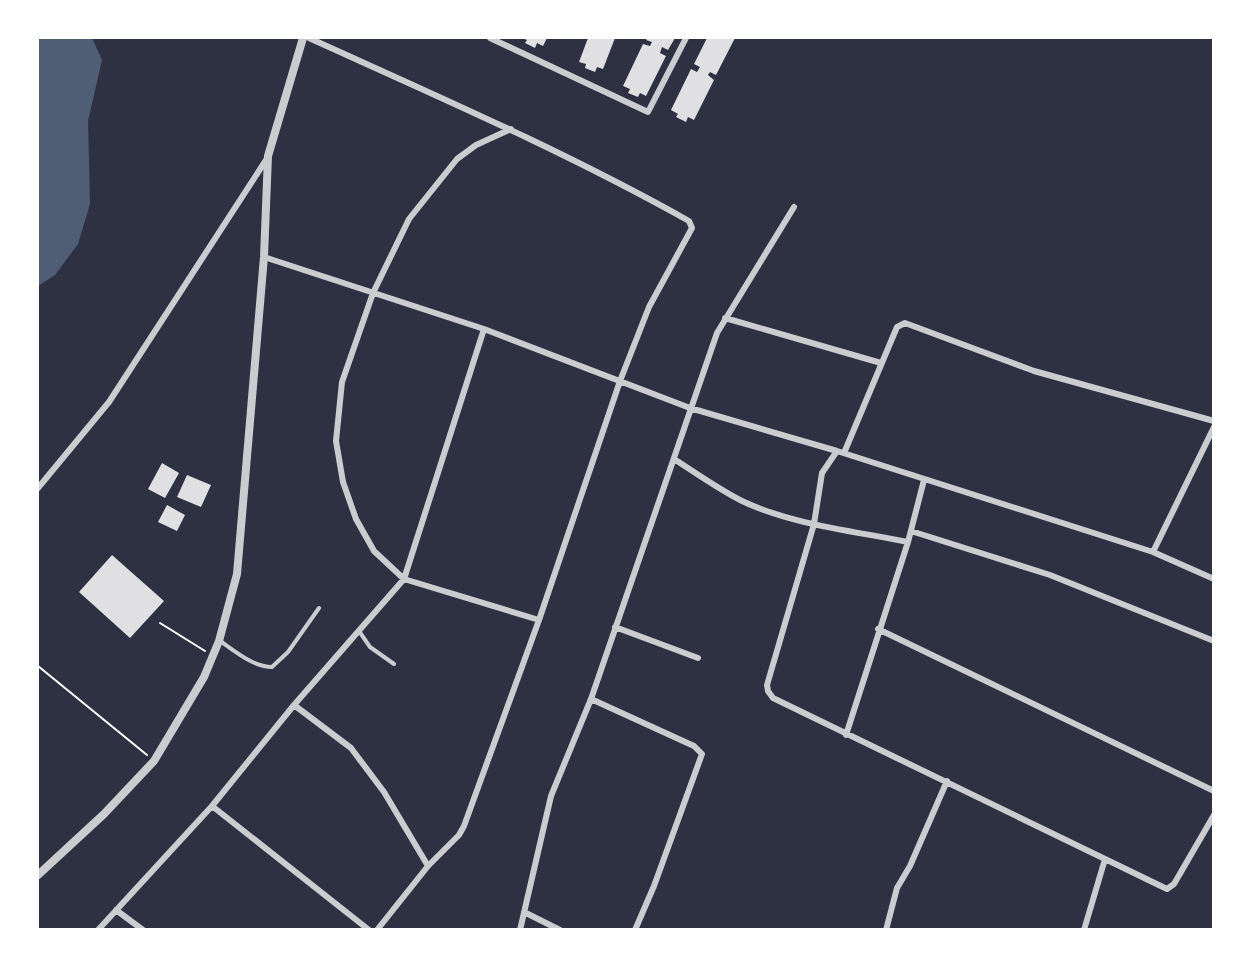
<svg xmlns="http://www.w3.org/2000/svg" width="1251" height="967" viewBox="0 0 1251 967" font-family="'PT Sans Narrow',sans-serif">
<rect width="100%" height="100%" fill="#2d3142"/>
<!-- water -->
<path fill="#4f5d75" d="M38 38H92L102 60 88 121 90 204 78 244 55 275 38 286Z"/>
<!-- building -->
<path fill="#e0e0e3" d="M522 38H547L543 46 537 43 535 48 525 43 527 40Z
M588 38H615L603 69 597 67 595 72 585 68 586 64 579 62Z
M647 38H675L668 50 662 47 660 53 666 56 646 96 640 93 638 97 628 93 630 89 623 86 643 44 650 46 652 42 646 40Z
M707 38H735L716 75 710 72 708 75 714 80 694 120 688 117 686 122 676 117 678 114 671 110 691 69 697 72 700 67 694 64Z
M162 463 179 473 165 498 148 489Z
M187 475 211 485 201 507 177 497Z
M167 505 185 515 177 531 158 522Z
M112 555 164 601 130 638 79 592Z"/>
<g fill="none" stroke-linecap="round" stroke-linejoin="round">
<!-- path -->
<path stroke="#fff" stroke-width="2" d="M160 623 205 651
M38 666 147 755"/>
<!-- service -->
<path stroke="#caccd0" stroke-width="4" d="M359 631 370 647 394 664
M220 641C235 651 253 667 272 667L288 652 319 608"/>
<!-- minor -->
<path stroke="#caccd0" stroke-width="6" d="M309 38C437 96 566 152 689 221L692 228 649 307 620 381 539 620 464 826 459 835 428 866 377 930
M490 38 648 112 686 38
M511 129 476 145 457 159 409 219 373 293 342 382 336 441 343 482 356 519 374 551 404 579 539 620
M264 257 484 329 690 408 837 451 1153 552 1214 579
M725 318 881 363
M837 451 822 473 814 524 767 685 768 691 773 698 1167 889 1174 884 1214 815
M844 453 897 327 905 323 1034 371 1214 421
M674 459C696 473 718 489 742 501 793 525 854 531 908 542
M38 488 109 402 268 157
M911 531 1050 575 1214 641
M1153 552 1214 427
M615 627 698 658
M878 629 1214 791
M591 699 694 746 702 754 654 886 635 930
M294 705 351 748 384 792 428 866
M846 735 908 542 924 480
M212 806 369 930
M116 910 143 930
M524 912 560 930
M98 930 212 806 294 705 404 579 484 329
M520 930 551 796 591 699 717 333 794 207
M886 930 897 888 910 866 947 781
M1084 930 1105 859"/>
<!-- tertiary -->
<path stroke="#caccd0" stroke-width="8" d="M38 875 104 814 154 761 204 677 219 641 237 574 264 257 268 156 303 38"/>
</g>
<!-- border -->
<rect width="1251" height="967" fill="none" stroke="#ffffff" stroke-width="78"/>
</svg>
